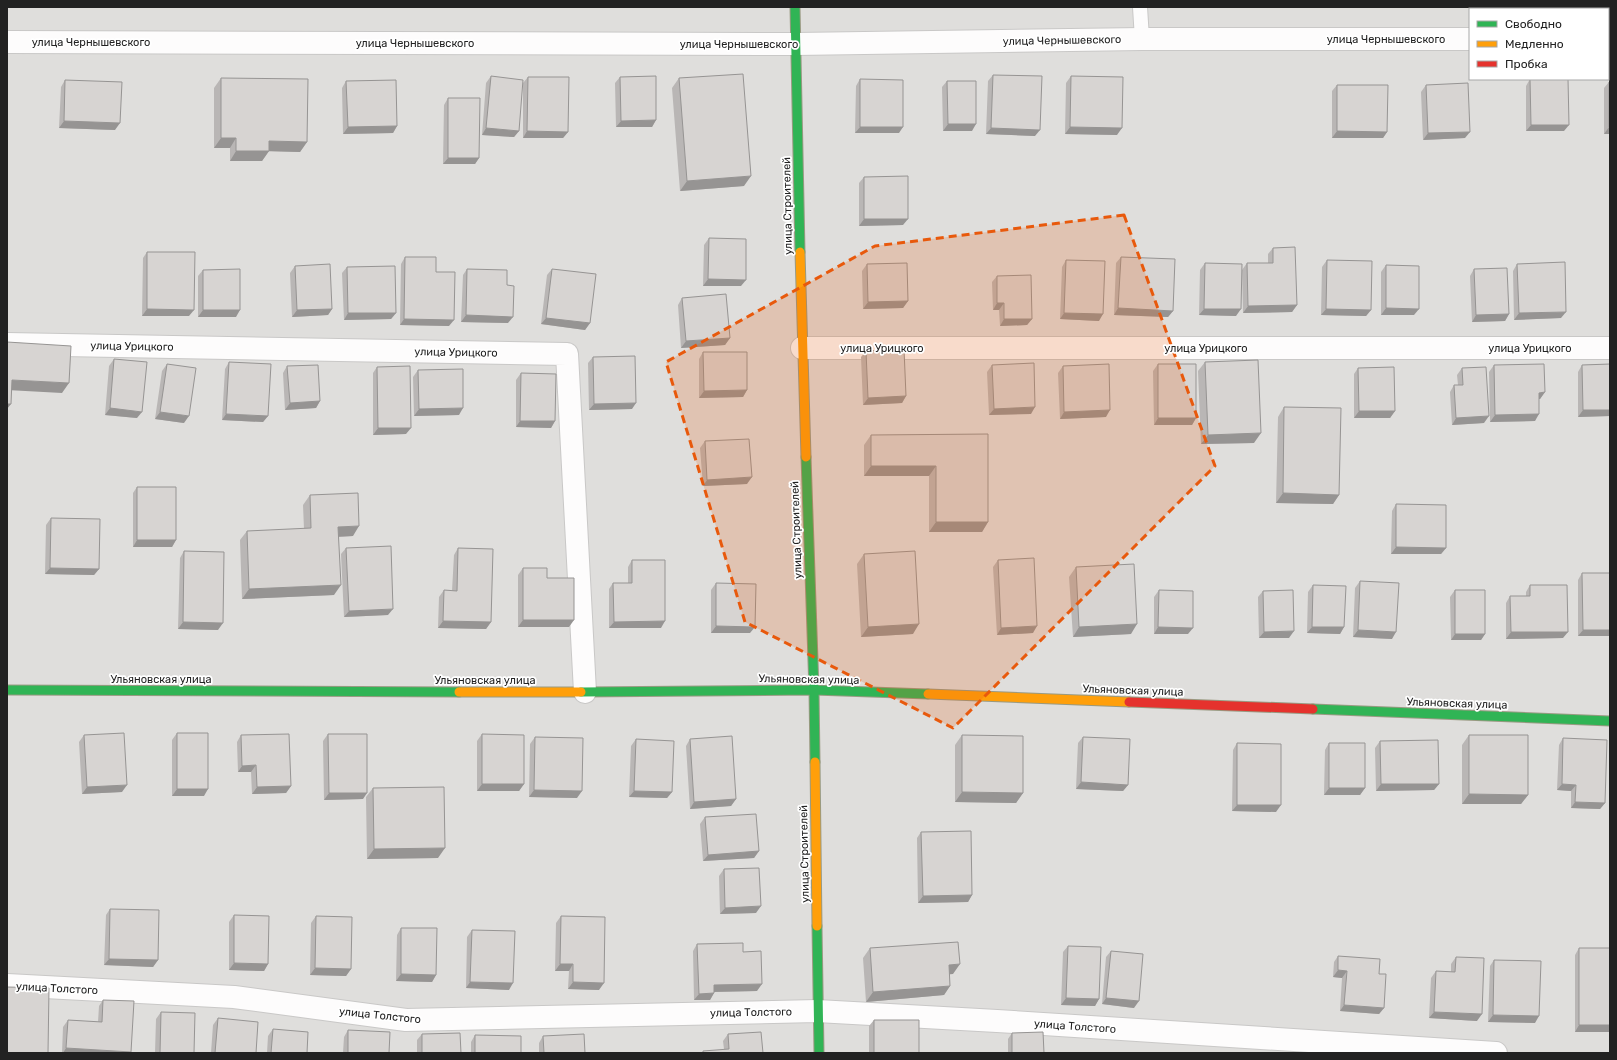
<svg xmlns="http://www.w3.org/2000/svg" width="1617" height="1060" viewBox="0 0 1617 1060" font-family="Rubik,sans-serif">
<rect width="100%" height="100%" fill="#f0eeeb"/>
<!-- residential -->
<path fill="#dfdedc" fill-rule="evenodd" d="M7 7H1610V1053H7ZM1470 9H1608V79H1470Z"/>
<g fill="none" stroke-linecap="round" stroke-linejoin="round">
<defs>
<path id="lane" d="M1140 7 1142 39"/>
<path id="street" d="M1608 39H1610
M7 42 796 44 1142 39H1470
M7 344 567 354 585 692
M802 348H1610
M7 985 234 997 406 1020 817 1011 997 1021 1496 1053"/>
<path id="fast" d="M795 7 800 252
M806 457 814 690 815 762
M7 690 459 692
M581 692 814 690 928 694
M1313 709 1610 721
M817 926 819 1053"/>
<path id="slow" d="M800 252 806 457
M459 692H581
M928 694 1129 702
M815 762 817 926"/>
<path id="jam" d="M1129 702 1313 709"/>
</defs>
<!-- lane casing -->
<use href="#lane" stroke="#c9c8c7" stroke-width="16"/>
<!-- street casing -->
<use href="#street" stroke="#c9c8c7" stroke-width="24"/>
<!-- fast casing -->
<use href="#fast" stroke="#999a82" stroke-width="11"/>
<!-- slow casing -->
<use href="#slow" stroke="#999a82" stroke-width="11"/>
<!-- jam casing -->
<use href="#jam" stroke="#999a82" stroke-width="11"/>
<!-- lane -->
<use href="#lane" stroke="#fdfcfc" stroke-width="14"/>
<!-- street -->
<use href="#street" stroke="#fdfcfc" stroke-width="22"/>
<!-- fast -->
<use href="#fast" stroke="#30b455" stroke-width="9"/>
<!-- slow -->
<use href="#slow" stroke="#ff9f0a" stroke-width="9"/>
<!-- jam -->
<use href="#jam" stroke="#e5322d" stroke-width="9"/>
</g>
<!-- wall -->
<path fill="#b9b6b5" d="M993 75 1035 136 986 134 988 81Z
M491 76 519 131 514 137 482 135 486 83Z
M1071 76 1117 135 1065 134 1066 83Z
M528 77 568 132 563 138H523V83Z
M620 77 656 120 652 127H616L615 83Z
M221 78 307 142 300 152 269 151 262 161H230V148H214V88Z
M679 78 744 186 680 191 672 88Z
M860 79 899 133H855L856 86Z
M1530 79 1564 131H1526V86Z
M65 80 115 130 59 128 61 87Z
M346 81 397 126 393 133 343 134 342 88Z
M947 81 972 131H943L942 87Z
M1609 82H1610V134H1604V88Z
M1337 85 1387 132 1383 138H1332V91Z
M1426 85 1465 138 1423 140 1421 92Z
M448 98 479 158 475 164H443L444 105Z
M864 177 903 225 859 226V183Z
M709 238 741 286H703L704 245Z
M1273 248 1297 305 1292 312 1243 313 1242 270 1247 263H1268V254Z
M147 252 189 316H142L143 258Z
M405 257 449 326 400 325 401 264Z
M1121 257 1173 311 1168 317 1114 315 1116 263Z
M1066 260 1099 321 1060 319 1062 267Z
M1327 260 1371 310 1366 316 1321 315 1322 267Z
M1205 263 1236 316 1199 315 1200 270Z
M867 264 908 301 903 308 863 309 862 271Z
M1517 264 1561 318 1514 320 1513 271Z
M1386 265 1414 315H1381V272Z
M295 266 332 309 328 315 292 317 290 273Z
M347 267 396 313 391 319 344 320 342 273Z
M467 269 507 285 508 323 461 322 463 275Z
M552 269 590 323 585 330 541 324 547 275Z
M1474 269 1509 314 1505 321 1472 322 1470 276Z
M203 270 236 317H198V276Z
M997 276 1032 319 1027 325 1000 326 999 310H993L992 282Z
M682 298 730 338 725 345 681 348 678 305Z
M866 351 906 396 902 403 863 405 861 357Z
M703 352 747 390 743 397 699 398V359Z
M593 357 632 409 589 410 588 363Z
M114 359 137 418 105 415 109 366Z
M229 362 268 416 263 422 222 420 225 369Z
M1205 362 1254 443 1201 444 1198 371Z
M167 364 184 423 155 419 162 371Z
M1158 364 1196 418 1192 425H1154L1153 371Z
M1610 364V416L1578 417V372L1582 365Z
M992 365 1031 414 989 415 987 372Z
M1494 365 1545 392 1540 399H1539L1535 421 1490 422 1489 372Z
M287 366 320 401 316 408 285 410 283 373Z
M1063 366 1106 417 1060 419 1058 373Z
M377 367 406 434 373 435V373Z
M1358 368 1395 411 1390 418H1354V374Z
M1462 368 1484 423 1452 425 1450 392 1454 385H1458L1457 375Z
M418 370 459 415 414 416 413 377Z
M521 373 555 421 551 428 516 427V380Z
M1284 407 1339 495 1333 504 1276 503 1278 417Z
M988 434V522L982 532H929V476H864V445L871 435Z
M705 441 747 484 703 486 700 448Z
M137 487 176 540 172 547H133V493Z
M310 495 353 536 339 537 334 595 242 599 240 540 247 531 304 529 303 505Z
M1396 504 1446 548 1441 554H1391L1392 511Z
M51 518 99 569 94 575 45 574 46 525Z
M346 548 388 615 344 617 341 554Z
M458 548 491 622 486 629 438 628 439 597 444 590 452 591 454 555Z
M184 551 218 630 178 629 180 558Z
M864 554 913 634 861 637 857 564Z
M632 560 661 628H609V589L613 583H628V567Z
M998 560 1033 633 997 635 993 567Z
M1076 567 1131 634 1073 637 1069 577Z
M523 568 547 578 569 627H518V575Z
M1582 573 1610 636H1578V580Z
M1360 581 1392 639 1353 637 1355 588Z
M716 583 750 633H711V590Z
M1313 585 1344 627 1340 634 1307 633 1308 592Z
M1530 585 1563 638 1506 639V603L1510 596H1526V592Z
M1159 590 1188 634H1154V597Z
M1455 590 1485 634 1481 640H1451L1450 597Z
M1263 591 1289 638H1259L1258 597Z
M177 733 204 796H172V740Z
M328 734 363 799 324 800 323 741Z
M482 734 524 784 519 791H477V741Z
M84 735 122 792 82 794 79 742Z
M241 735 291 786 286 793 252 794 251 772H238L237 742Z
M962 735 1023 793 1016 803 955 802V745Z
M1469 735 1528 795 1521 804H1462V745Z
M535 737 577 798 529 797 530 744Z
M1083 737 1128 785 1123 791 1076 789 1078 743Z
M1563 738 1605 803 1600 809 1571 808V791L1557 790 1559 745Z
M636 739 672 792 667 798 629 797 631 746Z
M690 739 736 799 731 806 690 809 686 746Z
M1380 741 1439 784 1434 790 1376 791 1375 748Z
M1237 743 1276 812 1232 811 1233 750Z
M1329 743 1365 788 1360 795H1324L1325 750Z
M373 788 438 858 367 859 366 797Z
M705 817 759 851 754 858 703 861 700 824Z
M921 832 972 895 968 902 918 903 917 838Z
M724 869 756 913 720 914 719 876Z
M110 909 158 960 153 967 104 965 106 915Z
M234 915 268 964 264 971 229 970V922Z
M316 916 351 969 346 976 310 975 311 923Z
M561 916 599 990 568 989 569 971H555L556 923Z
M401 928 436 975 432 982 396 981 397 935Z
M472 930 509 990 466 988 467 937Z
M697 944 743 952 757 991 714 992V993L710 1000H694L693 951Z
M1068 946 1099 999 1095 1006 1061 1005 1063 952Z
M870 948 953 974H949L950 986 944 995 866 1002 863 958Z
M1579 948H1610V1032H1575V955Z
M1111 951 1134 1008 1102 1004 1106 957Z
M1338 956 1379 974 1384 1008 1379 1014 1340 1011 1342 978 1333 977 1334 962Z
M1456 957 1477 1021 1429 1018 1431 978 1436 971 1451 972V964Z
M1494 960 1535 1023 1488 1022 1490 966Z
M103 1000 130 1053H62L63 1027 68 1020 98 1022 99 1006Z
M161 1012 194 1053H155L156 1019Z
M218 1018 256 1053H211L213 1025Z
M874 1020 919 1053H869V1026Z
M273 1029 307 1053H267L268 1036Z
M348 1030 389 1053H343L344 1037Z
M1012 1033 1044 1053H1008V1039Z
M422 1034 461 1053H417V1040Z
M728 1034 763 1053 724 1049 723 1041Z
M475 1035 521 1053H471V1042Z
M543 1036 585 1053H539V1043Z"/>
<!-- shaded-wall -->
<path fill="#969493" d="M656 120 652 127H616L621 121Z
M64 121 120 123 115 130 59 128Z
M948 124H976L972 131H943Z
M1531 125H1569L1564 131H1526Z
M397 126 393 133 343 134 348 127Z
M860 127H903L899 133H855Z
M1070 127 1122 128 1117 135 1065 134Z
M1609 127H1610V134H1604Z
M486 128 519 131 514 137 482 135Z
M991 128 1040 130 1035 136 986 134Z
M527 131 568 132 563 138H523Z
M1337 131 1387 132 1383 138H1332Z
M1470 132 1465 138 1423 140 1428 133Z
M221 138H236L230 148H214Z
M269 141 307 142 300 152 262 151Z
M236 151H269L262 161H230Z
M448 158H479L475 164H443Z
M751 176 744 186 680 191 687 181Z
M864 219H908L903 225 859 226Z
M708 279 746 280 741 286H703Z
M908 301 903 308 863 309 868 302Z
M997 303H1004L999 310H993Z
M1297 305 1292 312 1243 313 1248 306Z
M1118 308 1173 311 1168 317 1114 315Z
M1386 308 1419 309 1414 315H1381Z
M147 309 194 310 189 316H142Z
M332 309 328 315 292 317 297 310Z
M1204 309H1241L1236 316 1199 315Z
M1326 309 1371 310 1366 316 1321 315Z
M203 310H240L236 317H198Z
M1566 312 1561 318 1514 320 1519 313Z
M348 313H396L391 319 344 320Z
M1064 313 1103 314 1099 321 1060 319Z
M1509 314 1505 321 1472 322 1476 315Z
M466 315 513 317 508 323 461 322Z
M546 318 590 323 585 330 541 324Z
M404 319 454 320 449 326 400 325Z
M1004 319H1032L1027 325 1000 326Z
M730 338 725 345 681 348 686 341Z
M12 380 69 383 62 393 7 390Z
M747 390 743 397 699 398 704 391Z
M1545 392 1540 399H1534L1539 393Z
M906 396 902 403 863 405 868 398Z
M320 401 316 408 285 410 290 403Z
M636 403 632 409 589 410 594 404Z
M7 404H11L7 409Z
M1035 407 1031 414 989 415 994 409Z
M110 408 142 412 137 418 105 415Z
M463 408 459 415 414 416 419 409Z
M1110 410 1106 417 1060 419 1064 412Z
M1583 410H1610V416L1578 417Z
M1359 411H1395L1390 418H1354Z
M160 412 189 416 184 423 155 419Z
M226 414 268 416 263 422 222 420Z
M1539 414 1535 421 1490 422 1495 415Z
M1489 416 1484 423 1452 425 1456 418Z
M1158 418H1196L1192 425H1154Z
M520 421H555L551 428 516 427Z
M378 428H411L406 434 373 435Z
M1261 433 1254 443 1201 444 1208 435Z
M871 466H936L929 476H864Z
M752 477 747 484 703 486 707 480Z
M1283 493 1339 495 1333 504 1276 503Z
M936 522H988L982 532H929Z
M359 526 353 536 331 537 338 527Z
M137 540H176L172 547H133Z
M1396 547 1446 548 1441 554H1391Z
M50 568 99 569 94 575 45 574Z
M341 585 334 595 242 599 249 589Z
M393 609 388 615 344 617 349 611Z
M523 620H574L569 627H518Z
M443 621 491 622 486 629 438 628Z
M665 621 661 628H609L614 622Z
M183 622 223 623 218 630 178 629Z
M919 624 913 634 861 637 868 627Z
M1137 624 1131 634 1073 637 1079 627Z
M716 626 755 627 750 633H711Z
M1037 626 1033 633 997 635 1001 628Z
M1158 627 1193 628 1188 634H1154Z
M1312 627H1344L1340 634 1307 633Z
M1358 630 1396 632 1392 639 1353 637Z
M1583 630H1610V636H1578Z
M1294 631 1289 638H1259L1264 632Z
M1511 632H1568L1563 638 1506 639Z
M1455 634H1485L1481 640H1451Z
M256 765 251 772H238L242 766Z
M1081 782 1128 785 1123 791 1076 789Z
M482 784H524L519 791H477Z
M1381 784H1439L1434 790 1376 791Z
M1562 784 1576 785 1571 791 1557 790Z
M127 785 122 792 82 794 87 787Z
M291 786 286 793 252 794 257 787Z
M1329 788H1365L1360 795H1324Z
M177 789H208L204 796H172Z
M534 790 582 791 577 798 529 797Z
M634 791 672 792 667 798 629 797Z
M962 792 1023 793 1016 803 955 802Z
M329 793H367L363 799 324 800Z
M1469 794 1528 795 1521 804H1462Z
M736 799 731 806 690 809 694 802Z
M1575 802 1605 803 1600 809 1571 808Z
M1237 805H1281L1276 812 1232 811Z
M445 848 438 858 367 859 374 849Z
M759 851 754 858 703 861 708 855Z
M972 895 968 902 918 903 923 896Z
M761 906 756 913 720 914 725 908Z
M109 959 158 960 153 967 104 965Z
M234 963 268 964 264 971 229 970Z
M560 964H573L569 971H555Z
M960 964 953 974 942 975 949 965Z
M315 968 351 969 346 976 310 975Z
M1338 970 1347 971 1342 978 1333 977Z
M401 974 436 975 432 982 396 981Z
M470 982 513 983 509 990 466 988Z
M573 982 604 983 599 990 568 989Z
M762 984 757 991 709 992 714 985Z
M950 986 944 995 866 1002 873 992Z
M714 993 710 1000H694L699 994Z
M1066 998 1099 999 1095 1006 1061 1005Z
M1106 998 1139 1001 1134 1008 1102 1004Z
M1344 1005 1384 1008 1379 1014 1340 1011Z
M1434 1012 1482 1014 1477 1021 1429 1018Z
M1493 1015 1539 1016 1535 1023 1488 1022Z
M1579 1025H1610V1032H1575Z
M66 1048 131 1052 130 1053H63Z"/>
<!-- building -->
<path fill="#d7d4d2" stroke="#969493" d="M743 74 751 176 687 181 679 78Z
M993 75 1042 76 1040 130 991 128Z
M491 76 523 80 519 131 486 128Z
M656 76V120L621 121 620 77Z
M1071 76 1123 77 1122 128 1070 127Z
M528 77H569L568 132 527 131Z
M221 78 308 79 307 142 269 141V151H236V138H221Z
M860 79 903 80V127H860Z
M1530 79H1568L1569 125H1531Z
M65 80 122 82 120 123 64 121Z
M396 80 397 126 348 127 346 81Z
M947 81H976V124H948Z
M1609 82H1610V127H1609Z
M1468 83 1470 132 1428 133 1426 85Z
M1337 85H1388L1387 132 1337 131Z
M448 98H480L479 158H448Z
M908 176V219H864V177Z
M709 238 746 239V280L708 279Z
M1295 247 1297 305 1248 306 1247 263H1273V248Z
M147 252H195L194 310 147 309Z
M405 257H436V272H455L454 320 404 319Z
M1121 257 1175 259 1173 311 1118 308Z
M1066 260 1105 261 1103 314 1064 313Z
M1327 260 1372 261 1371 310 1326 309Z
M1565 262 1566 312 1519 313 1517 264Z
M907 263 908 301 868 302 867 264Z
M1205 263 1242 264 1241 309H1204Z
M330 264 332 309 297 310 295 266Z
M1386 265 1419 266V309L1386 308Z
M395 266 396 313H348L347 267Z
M1507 268 1509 314 1476 315 1474 269Z
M240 269V310H203V270Z
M467 269 507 270V285L514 286 513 317 466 315Z
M552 269 596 274 590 323 546 318Z
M1031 275 1032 319H1004V303H997V276Z
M726 294 730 338 686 341 682 298Z
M7 342 71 346 69 383 12 380 11 404H7Z
M904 349 906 396 868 398 866 351Z
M703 352H747V390L704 391Z
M635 356 636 403 594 404 593 357Z
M114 359 147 362 142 412 110 408Z
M1258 360 1261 433 1208 435 1205 362Z
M229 362 271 364 268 416 226 414Z
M1034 363 1035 407 994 409 992 365Z
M167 364 196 368 189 416 160 412Z
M1109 364 1110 410 1064 412 1063 366Z
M1158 364H1196V418H1158Z
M1544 364 1545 392 1539 393V414L1495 415 1494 365Z
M1610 364V410H1583L1582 365Z
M318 365 320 401 290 403 287 366Z
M410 366 411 428H378L377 367Z
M1394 367 1395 411H1359L1358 368Z
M1486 367 1489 416 1456 418 1454 385H1463L1462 368Z
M463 369V408L419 409 418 370Z
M521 373 556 374 555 421H520Z
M1284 407 1341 408 1339 495 1283 493Z
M988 434V522H936V466H871V435Z
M749 439 752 477 707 480 705 441Z
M137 487H176V540H137Z
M358 493 359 526 338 527 341 585 249 589 247 531 311 528 310 495Z
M1396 504 1446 505V548L1396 547Z
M51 518 100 519 99 569 50 568Z
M391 546 393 609 349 611 346 548Z
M458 548 493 549 491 622 443 621 444 590 457 591Z
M184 551 224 552 223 623 183 622Z
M915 551 919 624 868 627 864 554Z
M1034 558 1037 626 1001 628 998 560Z
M632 560H665V621L614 622 613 583H632Z
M1134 564 1137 624 1079 627 1076 567Z
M523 568H547V578H574V620H523Z
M1582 573H1610V630H1583Z
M1360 581 1399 583 1396 632 1358 630Z
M716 583 756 584 755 627 716 626Z
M1313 585 1346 586 1344 627H1312Z
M1530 585H1567L1568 632H1511L1510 596H1530Z
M1159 590 1193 591V628L1158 627Z
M1293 590 1294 631 1264 632 1263 591Z
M1455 590H1485V634H1455Z
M124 733 127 785 87 787 84 735Z
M177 733H208V789H177Z
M289 734 291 786 257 787 256 765 242 766 241 735Z
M328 734H367V793H329Z
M482 734 524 735V784H482Z
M962 735 1023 736V793L962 792Z
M1469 735H1528V795L1469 794Z
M732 736 736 799 694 802 690 739Z
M535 737 583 738 582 791 534 790Z
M1083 737 1130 739 1128 785 1081 782Z
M1563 738 1607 740 1605 803 1575 802 1576 785 1562 784Z
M636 739 674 741 672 792 634 791Z
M1438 740 1439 784H1381L1380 741Z
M1237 743 1281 744V805H1237Z
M1329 743H1365V788H1329Z
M444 787 445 848 374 849 373 788Z
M756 814 759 851 708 855 705 817Z
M971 831 972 895 923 896 921 832Z
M759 868 761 906 725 908 724 869Z
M110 909 159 910 158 960 109 959Z
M234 915 269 916 268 964 234 963Z
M316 916 352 917 351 969 315 968Z
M561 916 605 917 604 983 573 982V964H560Z
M401 928H437L436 975 401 974Z
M472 930 515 931 513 983 470 982Z
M958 942 960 964 949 965 950 986 873 992 870 948Z
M743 943V952L761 951 762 984 714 985V993L699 994 697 944Z
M1068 946 1101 947 1099 999 1066 998Z
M1579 948H1610V1025H1579Z
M1111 951 1143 954 1139 1001 1106 998Z
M1338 956 1380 959 1379 974H1386L1384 1008 1344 1005 1347 971 1338 970Z
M1456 957 1484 958 1482 1014 1434 1012 1436 971 1455 972Z
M1494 960 1541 961 1539 1016 1493 1015Z
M7 987 49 988 48 1053H7Z
M103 1000 134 1001 131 1052 66 1048 68 1020 102 1022Z
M161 1012 195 1013 194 1053H160Z
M218 1018 258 1022 256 1053H215Z
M874 1020H919V1053H874Z
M273 1029 308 1032 307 1053H271Z
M348 1030 390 1032 389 1053H348Z
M761 1032 763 1053H703V1051L729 1049 728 1034Z
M1043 1032 1044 1053H1012V1033Z
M460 1033 461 1053H422V1034Z
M584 1034 585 1053H544L543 1036Z
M475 1035 521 1036V1053H475Z"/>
<!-- marked area -->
<path fill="#e8590c" fill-opacity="0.2" stroke="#e8590c" stroke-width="3" stroke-dasharray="8 5" stroke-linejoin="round" d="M1124 215 1215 466 953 728 745 622 666 362 875 246Z"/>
<g text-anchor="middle" stroke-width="3.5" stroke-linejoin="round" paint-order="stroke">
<!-- street labels -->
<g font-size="11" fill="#222" stroke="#fff">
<text x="1386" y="43">улица Чернышевского</text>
<text transform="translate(1062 40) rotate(-1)" y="4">улица Чернышевского</text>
<text x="91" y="46">улица Чернышевского</text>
<text x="415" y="47">улица Чернышевского</text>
<text x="739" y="48">улица Чернышевского</text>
<text transform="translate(787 206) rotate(-91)" y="4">улица Строителей</text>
<text transform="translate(132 346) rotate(1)" y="4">улица Урицкого</text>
<text x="882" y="352">улица Урицкого</text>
<text x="1206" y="352">улица Урицкого</text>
<text x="1530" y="352">улица Урицкого</text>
<text transform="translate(456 352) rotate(1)" y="4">улица Урицкого</text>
<text transform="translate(796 530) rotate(-92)" y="4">улица Строителей</text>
<text x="161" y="683">Ульяновская улица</text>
<text transform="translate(809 679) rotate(1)" y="4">Ульяновская улица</text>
<text x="485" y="684">Ульяновская улица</text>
<text transform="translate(1133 690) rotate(2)" y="4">Ульяновская улица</text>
<text transform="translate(1457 703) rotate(2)" y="4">Ульяновская улица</text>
<text transform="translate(804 854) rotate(-91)" y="4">улица Строителей</text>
<text transform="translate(57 988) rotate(3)" y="4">улица Толстого</text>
<text transform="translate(751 1012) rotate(-1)" y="4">улица Толстого</text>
<text transform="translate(380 1015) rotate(6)" y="4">улица Толстого</text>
<text transform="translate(1075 1026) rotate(4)" y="4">улица Толстого</text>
</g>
</g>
<!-- border -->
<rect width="1617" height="1060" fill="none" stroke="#222222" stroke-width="16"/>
<!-- legend -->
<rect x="1469" y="8" width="140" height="72" fill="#ffffff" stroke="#a7a7a7"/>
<rect x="1477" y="21" width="20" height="6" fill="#30b455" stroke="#a7a7a7"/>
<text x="1505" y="28" font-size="12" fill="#222222">Свободно</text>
<rect x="1477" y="41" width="20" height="6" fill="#ff9f0a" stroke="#a7a7a7"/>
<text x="1505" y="48" font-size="12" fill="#222222">Медленно</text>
<rect x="1477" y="61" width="20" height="6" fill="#e5322d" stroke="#a7a7a7"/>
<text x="1505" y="68" font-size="12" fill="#222222">Пробка</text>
</svg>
